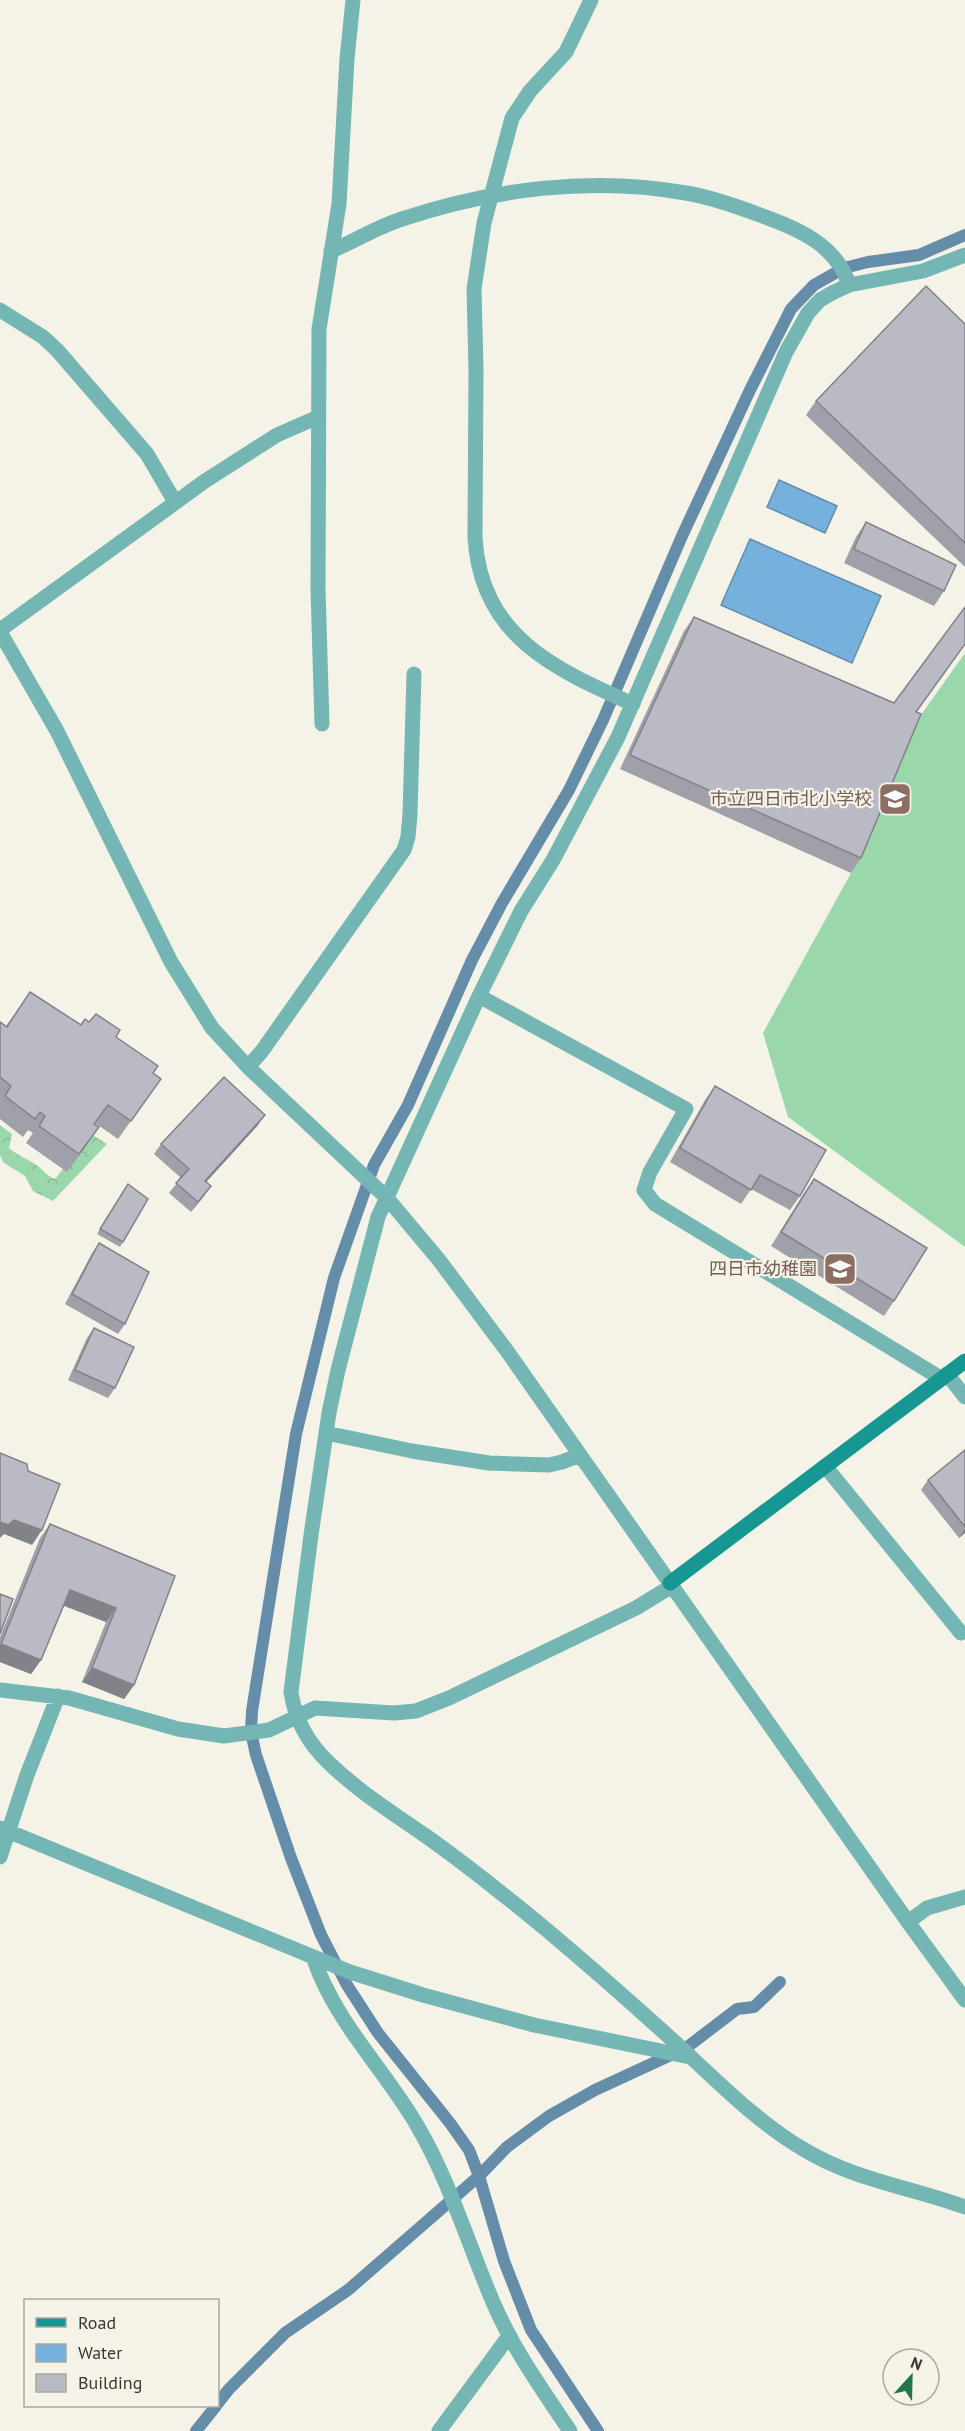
<svg xmlns="http://www.w3.org/2000/svg" width="965" height="2431" viewBox="0 0 965 2431" font-family="'PT Sans','Noto Sans JP',sans-serif">
<defs>
<pattern id="park-crowns" width="20" height="18" patternUnits="userSpaceOnUse" patternTransform="scale(1.5)"><rect width="20" height="18" fill="#9ad8ac"/><path d="M2 6a3 3 0 1 1 6 0M12 15a3 3 0 1 1 6 0" fill="none" stroke="#85ba95"/></pattern>
</defs>
<rect width="100%" height="100%" fill="#f5f2e8"/>
<!-- park -->
<path fill="url(#park-crowns)" d="M0 1125 12 1134 9 1148C17 1155 26 1158 35 1164 43 1169 46 1176 55 1179L91 1134 107 1144 53 1201 33 1191 25 1176 3 1162 0 1155Z"/>
<!-- pitch -->
<path fill="#9ad8ac" d="M965 653V1247L788 1117 763 1033 851 873 911 729Z"/>
<!-- water -->
<path fill="#76b1dd" stroke="#648daa" stroke-width="1.5" d="M779 480 837 506 825 533 767 507Z
M750 539 881 596 852 663 721 605Z"/>
<g fill="none" stroke-linecap="round" stroke-linejoin="round">
<!-- stream -->
<path stroke="#648daa" stroke-width="12" d="M218 2403 229 2389 285 2333 348 2290 479 2176 469 2150 450 2123 378 2033 347 1985 321 1935 291 1858 256 1755 251 1732 252 1711 296 1434 334 1278 374 1165 408 1105 472 960 502 903 569 790 603 720 682 536 750 390 791 309 814 285 844 268 868 262 919 255 965 235
M196 2431 216 2406
M598 2431 531 2330 504 2261 479 2176 507 2147 549 2116 595 2090 686 2048 737 2009 754 2007 780 1982"/>
<!-- lane -->
<path stroke="#74b6b3" stroke-width="15" d="M591 0 566 52 530 91 512 118 484 223 474 289 476 370 475 538C481 636 554 669 633 704
M331 251C355 241 377 227 402 219 492 189 592 176 686 193 711 197 736 206 760 215 797 228 837 245 849 285
M0 310 43 337 57 350 147 454 175 502
M825 1466 961 1633"/>
<!-- street -->
<path stroke="#74b6b3" stroke-width="15" d="M965 255 923 271 849 285 832 293 820 300 808 313 786 352 618 737 553 860 521 911 479 996 378 1217 338 1370 329 1413 311 1535 291 1692C295 1720 309 1744 329 1763 358 1791 390 1811 423 1834 466 1864 508 1898 548 1931 592 1968 635 2006 678 2045 717 2081 757 2122 803 2149 854 2180 910 2187 965 2207
M0 630 205 481 277 435 318 417
M0 632 57 731 171 962 212 1028 248 1067 387 1198 439 1260 507 1351 908 1922 965 2000
M322 724 318 589 319 329 339 204 347 59 353 0
M479 996 686 1109 650 1172 644 1190 655 1204 942 1379
M248 1067 262 1051 404 850 408 837 410 814 414 674
M947 1374 965 1397
M326 1433 412 1451 489 1463 549 1465 562 1462 580 1455
M0 1690 69 1698 178 1729 224 1736 269 1730 315 1708 394 1713 416 1711 449 1698 584 1633 636 1608 672 1586
M0 1828 350 1972 423 1995 534 2025 690 2057
M0 1857 27 1775 58 1696
M908 1922 927 1908 965 1897
M313 1957C336 2024 384 2068 418 2127 450 2182 468 2244 493 2302 513 2349 542 2389 570 2431
M439 2431 509 2336"/>
<!-- secondary -->
<path stroke="#169794" stroke-width="15" d="M670 1583 965 1361"/>
</g>
<!-- wall -->
<path fill="#a0a0a9" d="M965 324V567L806 415 816 401Z
M866 522 944 591 934 606 844 563 856 537Z
M694 617 916 712 861 858 851 873 620 769 684 631Z
M30 992 80 1025 85 1019 116 1037 153 1073 161 1079 118 1139 95 1123 87 1145 67 1172 26 1143 33 1133 28 1130 23 1137 0 1119V1022L6 1026Z
M715 1086 800 1196 790 1210 751 1189 741 1204 670 1162 705 1100Z
M258 1125 206 1182 204 1196 191 1212 169 1193 181 1178 154 1154 161 1144Z
M814 1179 894 1301 884 1316 771 1246 804 1193Z
M124 1190 123 1242 120 1247 97 1234Z
M99 1243 125 1324 118 1334 65 1304 92 1253Z
M94 1328 115 1388 108 1398 68 1380 87 1338Z
M965 1450V1533L959 1538 921 1490 928 1480Z
M50 1524 175 1576 134 1685 124 1699 82 1682 106 1622 64 1606 41 1660 31 1674 0 1662V1637L40 1538Z"/>
<!-- shaded-wall -->
<path fill="#828289" d="M265 1115 258 1125 198 1191 205 1181Z
M211 1186 204 1196 191 1212 198 1202Z
M14 1520 42 1530 32 1545 4 1534 0 1538V1522Z
M965 1529V1533L959 1538Z
M70 1590 116 1608 106 1622 60 1604Z
M1 1644 41 1660 31 1674 0 1662V1646Z
M92 1668 134 1685 124 1699 82 1682Z"/>
<!-- building -->
<path fill="#babac4" stroke="#828289" stroke-width="1.5" d="M926 286 965 324V543L816 401Z
M866 522 956 565 944 591 854 549Z
M965 607V644L916 712 921 714 861 858 630 755 694 617 894 703Z
M30 992 81 1025 85 1019 89 1022 96 1014 120 1030 116 1037 158 1066 153 1073 161 1079 131 1121 108 1105 94 1124 99 1127 79 1154 39 1126 45 1116 40 1112 35 1119 5 1096 11 1086 0 1077V1022L7 1027Z
M224 1077 265 1115 205 1181 211 1186 198 1202 176 1183 189 1169 161 1144Z
M715 1086 826 1150 800 1196 760 1175 751 1190 680 1148Z
M814 1179 927 1248 894 1301 781 1232Z
M128 1184 148 1199 123 1242 100 1229Z
M99 1243 149 1272 125 1324 72 1294Z
M94 1328 134 1347 115 1388 75 1370Z
M965 1450V1527L928 1480Z
M0 1453 27 1464 28 1471 60 1484 42 1530 14 1520 8 1525 0 1522Z
M50 1524 175 1576 134 1685 92 1668 116 1608 70 1590 41 1660 1 1644Z
M0 1594 13 1599 0 1634Z"/>
<!-- icons -->
<defs>
<symbol id="school-square" viewBox="-11 -11 22 22"><rect x="-9" y="-9" width="18" height="18" rx="4" fill="#8d6e63" stroke="#f5f2e8"/><path d="M0-5L7-2L0 1L-7-2ZM-4 1L0 2.5L4 1V4Q0 6-4 4Z" fill="#fff"/></symbol>
</defs>
<g fill-rule="evenodd">
<use href="#school-square" x="876" y="780" width="38" height="38"/>
<use href="#school-square" x="821" y="1250" width="38" height="38"/>
</g>
<g text-anchor="middle" stroke-width="4.5" stroke-linejoin="round" paint-order="stroke">
<!-- education labels -->
<g font-size="18" fill="#785e54" stroke="#f5f2e8" text-anchor="end">
<text x="872" y="805">市立四日市北小学校</text>
<text x="817" y="1275">四日市幼稚園</text>
</g>
</g>
<!-- legend -->
<rect x="24" y="2299" width="195" height="108" fill="#f5f2e8" stroke="#aaa8a0" stroke-width="1.5"/>
<rect x="36" y="2318" width="30" height="9" fill="#169794" stroke="#aaa8a0" stroke-width="1.5"/>
<text x="78" y="2329" font-size="18" fill="#393834">Road</text>
<rect x="36" y="2344" width="30" height="18" fill="#76b1dd" stroke="#aaa8a0" stroke-width="1.5"/>
<text x="78" y="2359" font-size="18" fill="#393834">Water</text>
<rect x="36" y="2374" width="30" height="18" fill="#babac4" stroke="#aaa8a0" stroke-width="1.5"/>
<text x="78" y="2389" font-size="18" fill="#393834">Building</text>
<!-- north arrow -->
<g transform="translate(911 2377) rotate(22)"><circle r="28" fill="#f5f2e8" stroke="#aaa8a0" stroke-width="1.5"/>
<path d="M0-4.5L10 22L0 15L-10 22Z" fill="#227547"/>
<text y="-9" font-size="16" font-weight="bold" text-anchor="middle" fill="#393834">N</text>
</g>
</svg>
